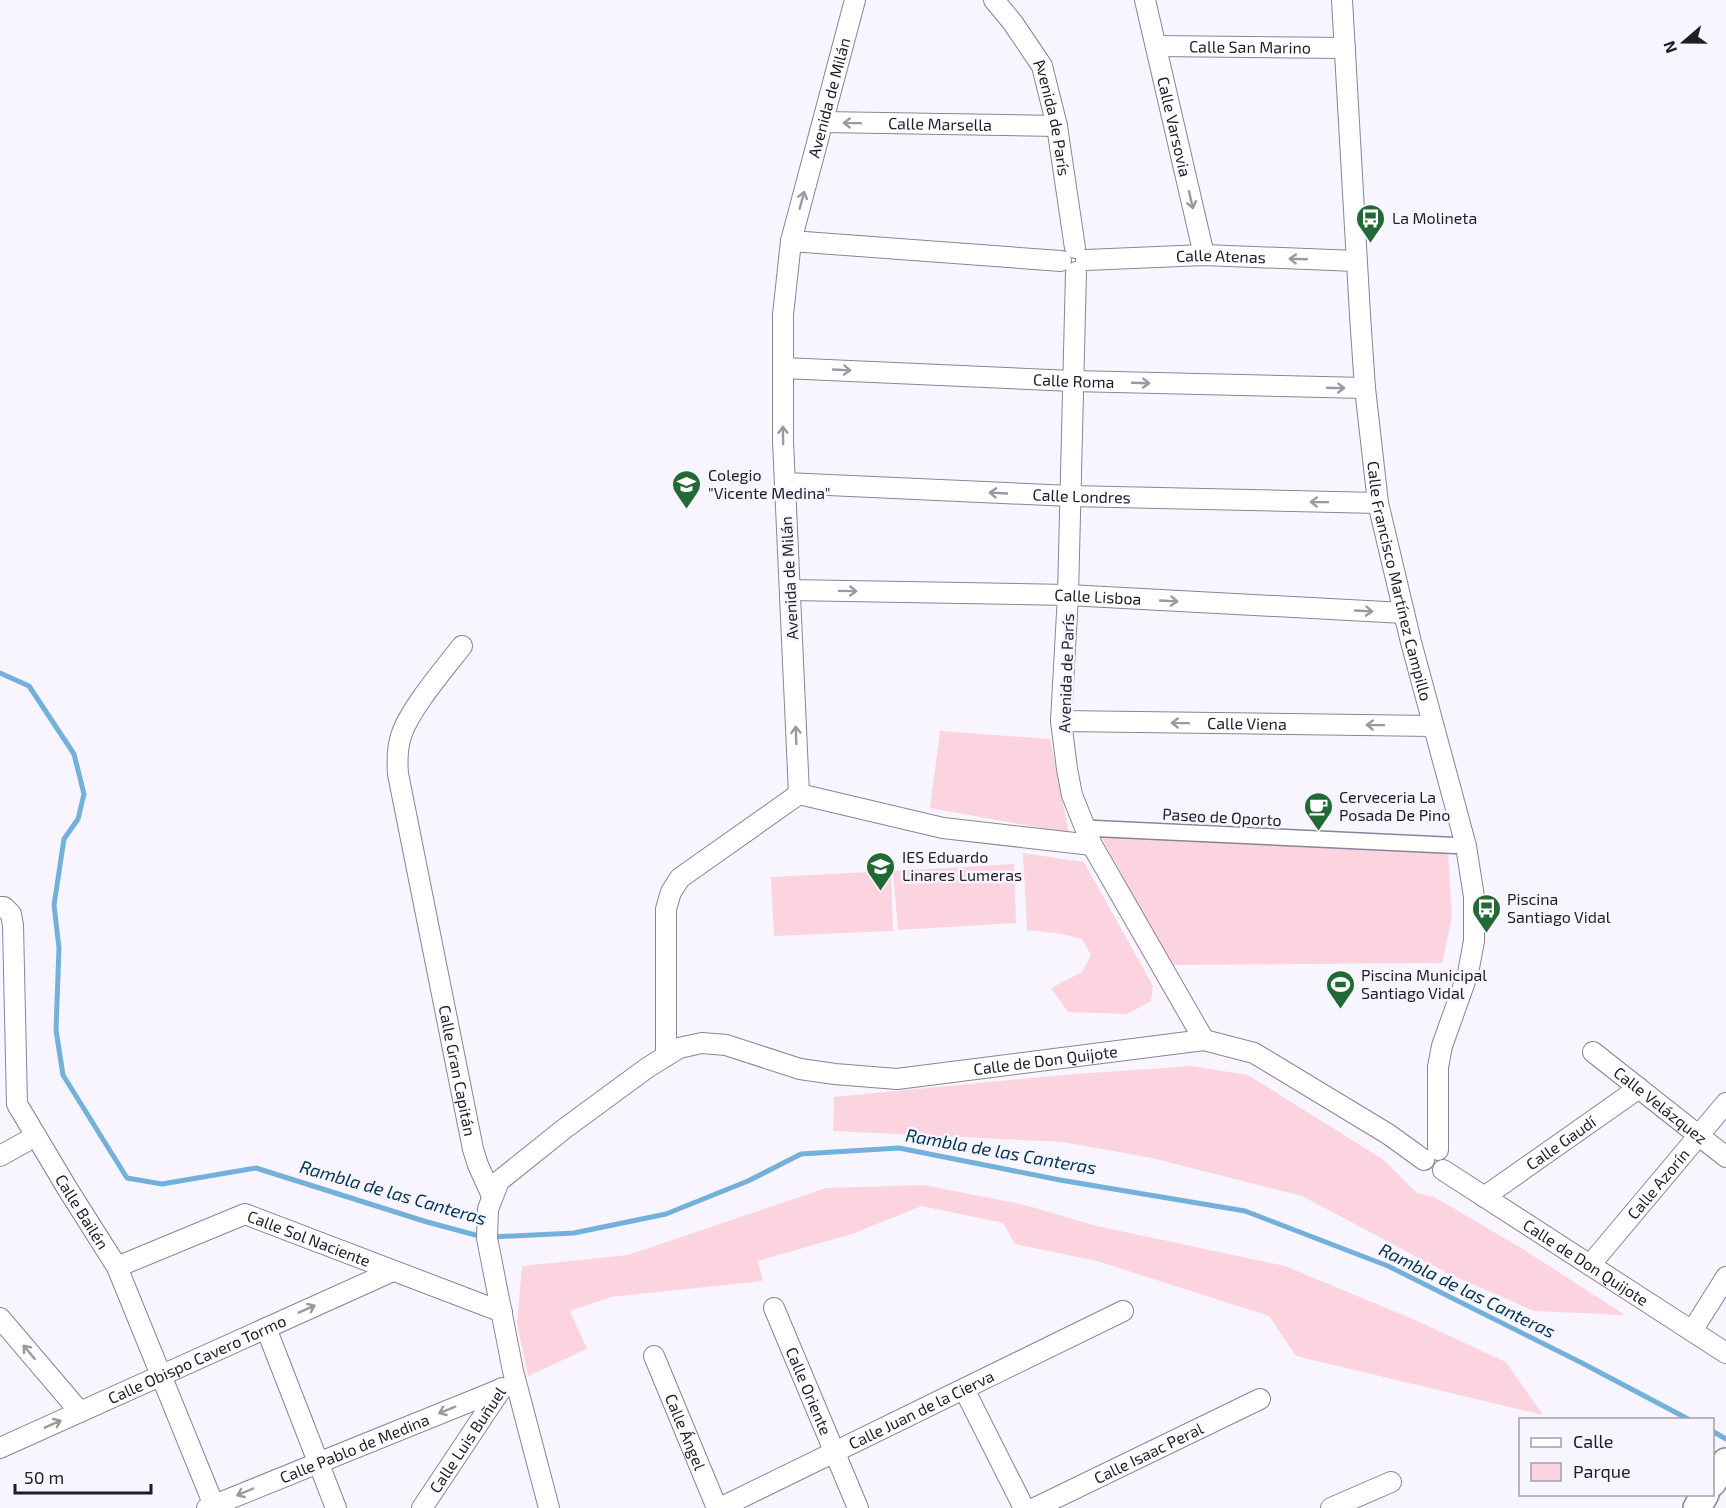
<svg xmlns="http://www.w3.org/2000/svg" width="1726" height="1508" viewBox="0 0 1726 1508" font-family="'Exo 2',sans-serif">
<rect width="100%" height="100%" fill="#f8f5ff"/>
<!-- green -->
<path fill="#fcd4df" d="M940 731 1050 739 1069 833 930 808Z
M1100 835 1448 850 1452 918 1442 963 1172 965Z
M1023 853 1084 862 1153 986 1151 1001 1127 1014 1068 1012 1051 988 1082 972 1091 955 1082 939 1062 934 1027 930Z
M1014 864 1016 923 898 930 893 871Z
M891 871 893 931 774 936 771 877Z
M1191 1066 1248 1075 1384 1160 1417 1193 1434 1197 1523 1249 1625 1315 1534 1311 1447 1273 1302 1196 1152 1158 1063 1142 833 1131 834 1097 1062 1075Z
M924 1185 1025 1205 1097 1226 1285 1266 1415 1320 1506 1362 1543 1415 1296 1356 1269 1316 1097 1261 1015 1244 1003 1223 922 1206 852 1234 758 1261 763 1281 611 1297 570 1311 587 1349 528 1376 517 1323 522 1266 628 1255 826 1188Z"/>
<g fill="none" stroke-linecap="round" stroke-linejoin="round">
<!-- stream -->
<path stroke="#73b1db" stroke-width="5" d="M0 673 29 686 74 754 84 794 78 819 64 839 54 905 59 948 56 1030 63 1075 127 1178 162 1184 256 1168 427 1222 483 1237
M492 1237 574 1233 666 1214 748 1181 801 1154 899 1148 1060 1180 1245 1211 1388 1266 1582 1363 1690 1420
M1712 1431 1726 1439"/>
<defs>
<path id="pedestrian" d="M1084 828 1466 846"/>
<g id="minor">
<path id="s1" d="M994 0 1013 23 1042 66 1057 126 1075 248"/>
<path id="s2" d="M1145 0 1204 255"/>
<path id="s3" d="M1342 0 1360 315 1365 388 1378 503 1411 642 1466 846 1474 897V941L1468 973 1442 1046 1438 1067V1150"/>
<path id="s4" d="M1156 46 1345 48"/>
<path id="s5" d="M823 122 1057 126"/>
<path d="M791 241 1061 261"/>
<path id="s6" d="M1086 260 1204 255 1356 261"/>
<path d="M1076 272 1068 595 1061 721 1067 769 1072 795 1092 845 1204 1040"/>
<path id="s7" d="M783 368 1073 381 1365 388"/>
<path id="s8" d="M785 483 1070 496 1378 503"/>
<path id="s9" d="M790 590 1068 595 1404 613"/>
<path id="s10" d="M462 646C444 669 409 710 401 736 397 749 397 761 398 774L473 1149 478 1165 492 1196"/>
<path id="s11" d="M1061 721 1433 726"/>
<path id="s12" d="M799 794 783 441V315L791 241 855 0"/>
<path d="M799 794 943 828 1092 845"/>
<path id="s13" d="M0 907H4L11 914 13 925 17 1104 67 1188 117 1267 215 1508"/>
<path id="s14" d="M1593 1052 1726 1157"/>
<path d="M666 1056V909L671 892 680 878 799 794"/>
<path d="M0 1156 36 1136"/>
<path id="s15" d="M1443 1170 1726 1353"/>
<path id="s16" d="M1484 1197 1639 1088"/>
<path id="s17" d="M1590 1265 1726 1103"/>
<path id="s18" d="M117 1267 245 1214 502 1312"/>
<path id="s19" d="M774 1308 858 1508"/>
<path d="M0 1318 80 1412"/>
<path d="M266 1328 336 1508"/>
<path d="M1692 1331 1726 1277"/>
<path id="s20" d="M654 1356 717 1508"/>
<path d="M964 1389 1024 1508"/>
<path id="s21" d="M0 1448 393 1271"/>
<path id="s22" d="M207 1508 501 1389"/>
<path id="s23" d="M422 1508 502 1388"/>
<path id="s24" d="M549 1508 513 1371 487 1238 488 1209 499 1181 564 1129 647 1068 679 1048 702 1043 726 1045 800 1069 835 1074 897 1079 1204 1040 1254 1053 1388 1134 1424 1160"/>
<path id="s25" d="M720 1508 1123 1311"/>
<path id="s26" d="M1035 1508 1260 1399"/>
<path d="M1331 1508 1391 1482"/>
</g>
<path id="secondary" d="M1712 1483 1726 1462
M1697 1508 1705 1494"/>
</defs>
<!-- pedestrian casing -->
<use href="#pedestrian" stroke="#8a8399" stroke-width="18"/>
<!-- minor casing -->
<use href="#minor" stroke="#8a8399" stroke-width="22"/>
<!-- secondary casing -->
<use href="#secondary" stroke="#8a8399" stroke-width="30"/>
<!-- pedestrian -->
<use href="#pedestrian" stroke="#fff" stroke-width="15"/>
<!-- minor -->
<use href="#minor" stroke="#fff" stroke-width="20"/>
<!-- secondary -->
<use href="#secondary" stroke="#fff" stroke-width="27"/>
</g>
<!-- one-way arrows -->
<defs><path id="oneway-shaft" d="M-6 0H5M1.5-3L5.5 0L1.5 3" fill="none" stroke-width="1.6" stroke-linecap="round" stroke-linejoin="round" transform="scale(1.5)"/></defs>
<g stroke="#9b999d">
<use href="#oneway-shaft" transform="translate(852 123) rotate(-179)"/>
<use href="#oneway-shaft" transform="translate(802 200) rotate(-75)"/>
<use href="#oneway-shaft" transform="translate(1191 200) rotate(77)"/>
<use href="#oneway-shaft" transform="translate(1298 259) rotate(-178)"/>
<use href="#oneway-shaft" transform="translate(842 370) rotate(3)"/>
<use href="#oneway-shaft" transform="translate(1141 383) rotate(2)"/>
<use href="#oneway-shaft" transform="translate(1336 388) rotate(2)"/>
<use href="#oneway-shaft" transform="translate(783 435) rotate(-91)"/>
<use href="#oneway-shaft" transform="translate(998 493) rotate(-177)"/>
<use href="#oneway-shaft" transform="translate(1319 502) rotate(-179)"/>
<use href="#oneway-shaft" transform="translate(848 591) rotate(1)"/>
<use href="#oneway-shaft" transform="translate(1169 601) rotate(3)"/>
<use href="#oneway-shaft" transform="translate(1364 611) rotate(3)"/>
<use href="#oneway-shaft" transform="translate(1180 723) rotate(-179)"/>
<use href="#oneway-shaft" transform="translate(1375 725) rotate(-179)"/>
<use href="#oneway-shaft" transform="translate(796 735) rotate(-92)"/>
<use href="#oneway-shaft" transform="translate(307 1309) rotate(-24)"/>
<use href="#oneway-shaft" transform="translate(29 1352) rotate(-130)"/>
<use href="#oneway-shaft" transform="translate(447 1410) rotate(158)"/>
<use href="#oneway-shaft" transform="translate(53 1424) rotate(-24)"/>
<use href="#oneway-shaft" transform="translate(245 1492) rotate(157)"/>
</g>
<!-- icons -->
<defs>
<symbol id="bus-pin" viewBox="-11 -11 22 30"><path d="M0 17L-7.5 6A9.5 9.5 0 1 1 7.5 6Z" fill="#236935" stroke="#f8f5ff"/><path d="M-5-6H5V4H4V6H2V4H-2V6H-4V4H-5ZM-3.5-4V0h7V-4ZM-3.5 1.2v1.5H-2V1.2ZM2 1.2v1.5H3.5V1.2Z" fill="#fff"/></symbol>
<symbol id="school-pin" viewBox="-11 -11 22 30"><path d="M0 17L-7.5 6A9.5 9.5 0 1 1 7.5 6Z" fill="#236935" stroke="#f8f5ff"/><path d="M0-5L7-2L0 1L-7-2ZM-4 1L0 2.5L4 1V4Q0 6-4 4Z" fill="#fff"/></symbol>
<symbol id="cafe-pin" viewBox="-11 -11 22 30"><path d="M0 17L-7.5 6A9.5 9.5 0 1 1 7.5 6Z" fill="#236935" stroke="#f8f5ff"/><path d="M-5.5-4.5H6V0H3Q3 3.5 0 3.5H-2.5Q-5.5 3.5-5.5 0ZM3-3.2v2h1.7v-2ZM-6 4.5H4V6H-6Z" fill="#fff"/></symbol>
<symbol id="stadium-pin" viewBox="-11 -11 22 30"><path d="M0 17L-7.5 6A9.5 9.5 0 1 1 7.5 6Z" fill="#236935" stroke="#f8f5ff"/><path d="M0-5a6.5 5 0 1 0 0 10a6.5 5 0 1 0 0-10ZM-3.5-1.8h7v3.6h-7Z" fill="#fff"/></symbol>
</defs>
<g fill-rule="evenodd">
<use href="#bus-pin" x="1354" y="202" width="33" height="45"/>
<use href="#school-pin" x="670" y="468" width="33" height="45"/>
<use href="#cafe-pin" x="1302" y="790" width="33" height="45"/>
<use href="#school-pin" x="864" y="850" width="33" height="45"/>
<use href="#bus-pin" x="1470" y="892" width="33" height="45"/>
<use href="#stadium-pin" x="1324" y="968" width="33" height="45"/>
</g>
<g text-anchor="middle" stroke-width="5" stroke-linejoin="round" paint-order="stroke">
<!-- street labels -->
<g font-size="16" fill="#201d26" stroke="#f8f5ff">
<text dy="6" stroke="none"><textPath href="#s4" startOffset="94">Calle San Marino</textPath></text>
<text dy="6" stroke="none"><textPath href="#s12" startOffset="702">Avenida de Milán</textPath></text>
<text dy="6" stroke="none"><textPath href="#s1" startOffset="134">Avenida de París</textPath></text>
<text dy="6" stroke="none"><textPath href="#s5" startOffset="117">Calle Marsella</textPath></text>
<text dy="6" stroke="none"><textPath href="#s2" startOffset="130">Calle Varsovia</textPath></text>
<text dy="6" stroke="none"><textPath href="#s6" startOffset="135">Calle Atenas</textPath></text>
<text dy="6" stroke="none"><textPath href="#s7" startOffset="291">Calle Roma</textPath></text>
<text dy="6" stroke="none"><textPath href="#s8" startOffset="297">Calle Londres</textPath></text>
<text transform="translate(789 578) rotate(-93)" y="6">Avenida de Milán</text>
<text dy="6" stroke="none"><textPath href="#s3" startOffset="585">Calle Francisco Martínez Campillo</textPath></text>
<text dy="6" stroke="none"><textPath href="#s9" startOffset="308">Calle Lisboa</textPath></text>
<text transform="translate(1066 673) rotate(-88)" y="6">Avenida de París</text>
<text dy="6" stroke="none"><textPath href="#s11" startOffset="186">Calle Viena</textPath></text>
<text transform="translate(1222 817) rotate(3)" y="6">Paseo de Oporto</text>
<text dy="6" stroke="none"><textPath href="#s24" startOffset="933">Calle de Don Quijote</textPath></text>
<text dy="6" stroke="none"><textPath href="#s10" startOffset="450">Calle Gran Capitán</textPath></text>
<text dy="6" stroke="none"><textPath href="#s14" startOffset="86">Calle Velázquez</textPath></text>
<text dy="6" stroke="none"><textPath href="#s16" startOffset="94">Calle Gaudí</textPath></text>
<text dy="6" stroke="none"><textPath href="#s17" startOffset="106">Calle Azorín</textPath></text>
<text dy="6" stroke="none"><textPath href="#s13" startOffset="330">Calle Bailén</textPath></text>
<text dy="6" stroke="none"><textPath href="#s18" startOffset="207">Calle Sol Naciente</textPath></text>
<text dy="6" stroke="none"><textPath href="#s15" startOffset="170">Calle de Don Quijote</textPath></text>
<text dy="6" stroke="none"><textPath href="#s21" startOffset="216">Calle Obispo Cavero Tormo</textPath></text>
<text dy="6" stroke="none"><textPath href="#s19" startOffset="90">Calle Oriente</textPath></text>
<text dy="6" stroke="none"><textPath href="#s25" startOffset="224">Calle Juan de la Cierva</textPath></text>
<text dy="6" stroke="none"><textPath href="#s20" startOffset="82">Calle Ángel</textPath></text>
<text dy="6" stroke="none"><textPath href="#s23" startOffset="82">Calle Luis Buñuel</textPath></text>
<text dy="6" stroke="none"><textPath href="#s22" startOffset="159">Calle Pablo de Medina</textPath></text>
<text dy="6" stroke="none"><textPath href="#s26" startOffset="126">Calle Isaac Peral</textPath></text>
</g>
<!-- poi labels -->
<g font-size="16" fill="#201d26" stroke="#f8f5ff" text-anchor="start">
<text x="1392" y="224">La Molineta</text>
<text x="708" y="481">Colegio<tspan x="708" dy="18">"Vicente Medina"</tspan></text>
<text x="1339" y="803">Cerveceria La<tspan x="1339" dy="18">Posada De Pino</tspan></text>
<text x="902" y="863">IES Eduardo<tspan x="902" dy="18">Linares Lumeras</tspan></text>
<text x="1507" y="905">Piscina<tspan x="1507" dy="18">Santiago Vidal</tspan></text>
<text x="1361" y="981">Piscina Municipal<tspan x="1361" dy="18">Santiago Vidal</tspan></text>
</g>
<!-- water labels -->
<g font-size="18" font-style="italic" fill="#003551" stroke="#f8f5ff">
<text transform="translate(1001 1152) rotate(10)" y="6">Rambla de las Canteras</text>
<text transform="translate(393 1193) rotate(16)" y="6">Rambla de las Canteras</text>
<text transform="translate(1467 1291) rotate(26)" y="6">Rambla de las Canteras</text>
</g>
</g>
<!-- legend -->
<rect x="1519" y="1418" width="195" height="78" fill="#f8f5ff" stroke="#a29fa8" stroke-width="1.5"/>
<rect x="1531" y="1438" width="30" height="9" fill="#ffffff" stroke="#a29fa8" stroke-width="1.5"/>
<text x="1573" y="1448" font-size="18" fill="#201d26">Calle</text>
<rect x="1531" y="1463" width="30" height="18" fill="#fcd4df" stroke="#a29fa8" stroke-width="1.5"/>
<text x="1573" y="1478" font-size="18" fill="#201d26">Parque</text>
<!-- north arrow -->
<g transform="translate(1684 42) rotate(250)" stroke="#f8f5ff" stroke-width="4.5" paint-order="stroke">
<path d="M0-4.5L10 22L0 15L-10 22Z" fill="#201d26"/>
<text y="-9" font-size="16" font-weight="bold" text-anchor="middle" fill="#201d26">N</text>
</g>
<!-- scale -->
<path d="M15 1484v9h136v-9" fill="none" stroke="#201d26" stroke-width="3"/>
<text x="24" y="1484" font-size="18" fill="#201d26" stroke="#f8f5ff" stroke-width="4.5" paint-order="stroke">50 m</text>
</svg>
